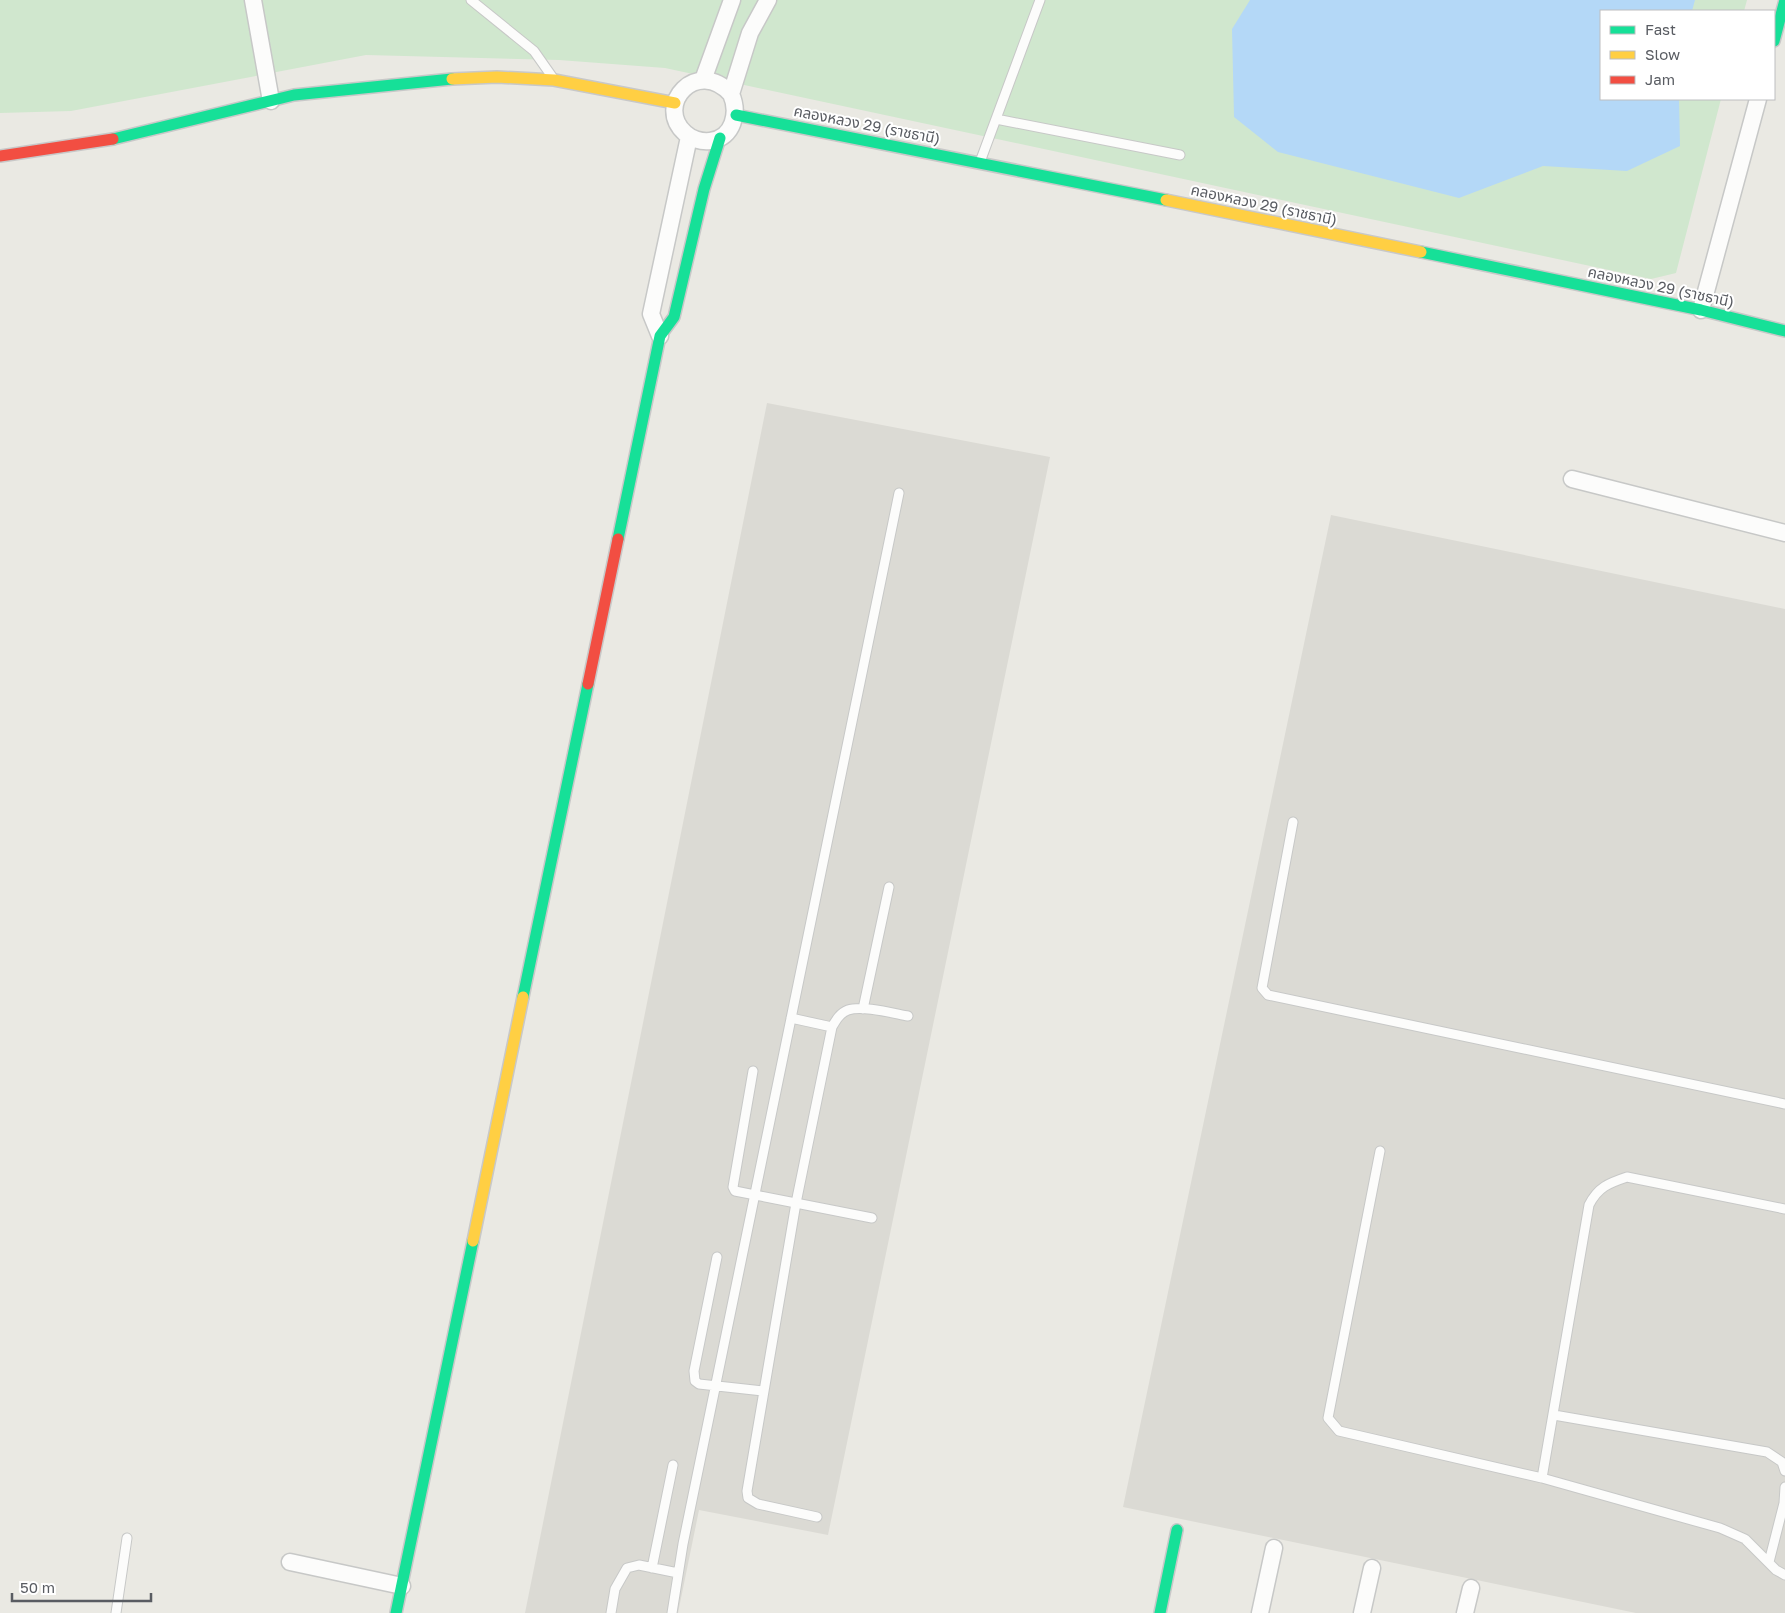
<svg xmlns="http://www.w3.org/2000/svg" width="1785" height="1613" viewBox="0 0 1785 1613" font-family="'Golos Text','Noto Sans Thai',sans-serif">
<rect width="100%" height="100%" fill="#eae9e3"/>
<!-- industrial -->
<path fill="#dbdad4" d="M767 403 1050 457 828 1535 699 1510 678 1613H525Z
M1331 515 1785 609V1613H1636L1123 1507Z"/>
<!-- green -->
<path fill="#d0e7ce" d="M0 0H1747L1744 11H1601V99H1721L1676 273 1651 279 665 68 559 60 366 55 71 111 0 113Z"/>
<!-- water -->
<path fill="#b4d8f7" d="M1250 0H1695L1692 11H1601V99H1679L1680 146 1627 171 1543 166 1459 198 1278 152 1234 117 1232 29Z"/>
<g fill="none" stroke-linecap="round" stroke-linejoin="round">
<defs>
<path id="lane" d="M471 0 534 51 553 78
M996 119 1180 155
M980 162 1040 0
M1293 822 1262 988 1268 995 1785 1104
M863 1009 889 887
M791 1018 832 1027
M753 1071 733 1187 735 1191 872 1218
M1380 1151 1328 1418 1339 1431 1542 1478
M1785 1209 1627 1177C1609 1183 1598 1187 1589 1205L1542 1478 1720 1528 1745 1539 1776 1570 1785 1575
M717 1257 694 1371 695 1381 699 1384 763 1391
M1554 1415 1767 1452 1782 1462 1785 1471
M817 1517 758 1504 748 1498 747 1491 796 1203 832 1027C836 1020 840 1013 848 1010 862 1005 892 1013 908 1016
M1769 1562 1784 1503 1785 1487
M652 1568 673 1465
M116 1613 127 1538
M611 1613 615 1589 627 1568 639 1565 678 1573
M672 1613 683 1544 899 493"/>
<path id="street" d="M253 0 271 101
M703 80 732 0
M731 94C697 57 654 105 685 133 691 139 701 142 710 141 734 138 739 112 731 94L750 33 768 0
M1701 310 1758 99
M660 336 651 314 689 137
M1572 479 1785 533
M290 1562 402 1586
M1260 1613 1274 1548
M1362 1613 1372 1568
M1465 1613 1471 1588"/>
<path id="fast" d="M1774 41 1785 0
M736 115 1166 200
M113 139 294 95 452 79
M1421 252 1701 310 1785 331
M618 539 660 336 674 317 704 189 720 138
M523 997 588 684
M396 1613 473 1241
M1160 1613 1177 1530"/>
<path id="slow" d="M452 79 497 77 554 80 675 103
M1166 200 1421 252
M473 1241 523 997"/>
<path id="jam" d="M0 156 113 139
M588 684 618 539"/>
</defs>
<!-- lane casing -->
<use href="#lane" stroke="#c7c8c7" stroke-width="11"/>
<!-- street casing -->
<use href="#street" stroke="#c7c8c7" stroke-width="19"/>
<!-- fast casing -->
<use href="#fast" stroke="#c8c8c8" stroke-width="14"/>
<!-- slow casing -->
<use href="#slow" stroke="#c8c8c8" stroke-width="14"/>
<!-- jam casing -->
<use href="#jam" stroke="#c8c8c8" stroke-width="14"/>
<!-- lane -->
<use href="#lane" stroke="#fcfcfb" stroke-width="9"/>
<!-- street -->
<use href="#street" stroke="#fcfcfb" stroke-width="16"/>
<!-- fast -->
<use href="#fast" stroke="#16e098" stroke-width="11"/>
<!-- slow -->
<use href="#slow" stroke="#ffcf43" stroke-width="11"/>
<!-- jam -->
<use href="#jam" stroke="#f24e42" stroke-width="11"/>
</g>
<g text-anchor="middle" stroke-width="4" stroke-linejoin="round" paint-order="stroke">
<!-- street labels -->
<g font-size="15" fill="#595c62" stroke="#fff">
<text transform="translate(867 125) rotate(11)" y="5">คลองหลวง 29 (ราชธานี)</text>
<text transform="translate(1264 205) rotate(12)" y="5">คลองหลวง 29 (ราชธานี)</text>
<text transform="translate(1661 287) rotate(12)" y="5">คลองหลวง 29 (ราชธานี)</text>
</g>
</g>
<!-- legend -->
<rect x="1600" y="10" width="175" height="90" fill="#ffffff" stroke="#bdbec0"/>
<rect x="1610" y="26" width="25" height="8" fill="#16e098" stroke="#bdbec0"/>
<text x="1645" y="35" font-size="15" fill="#595c62">Fast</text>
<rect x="1610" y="51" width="25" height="8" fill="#ffcf43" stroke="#bdbec0"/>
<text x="1645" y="60" font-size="15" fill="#595c62">Slow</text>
<rect x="1610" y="76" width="25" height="8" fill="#f24e42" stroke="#bdbec0"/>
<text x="1645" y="85" font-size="15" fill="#595c62">Jam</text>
<!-- scale -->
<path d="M12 1593v8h139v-8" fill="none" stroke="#595c62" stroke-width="2.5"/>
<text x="20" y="1593" font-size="15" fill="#595c62" stroke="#ffffff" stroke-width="4" paint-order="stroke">50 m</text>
</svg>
